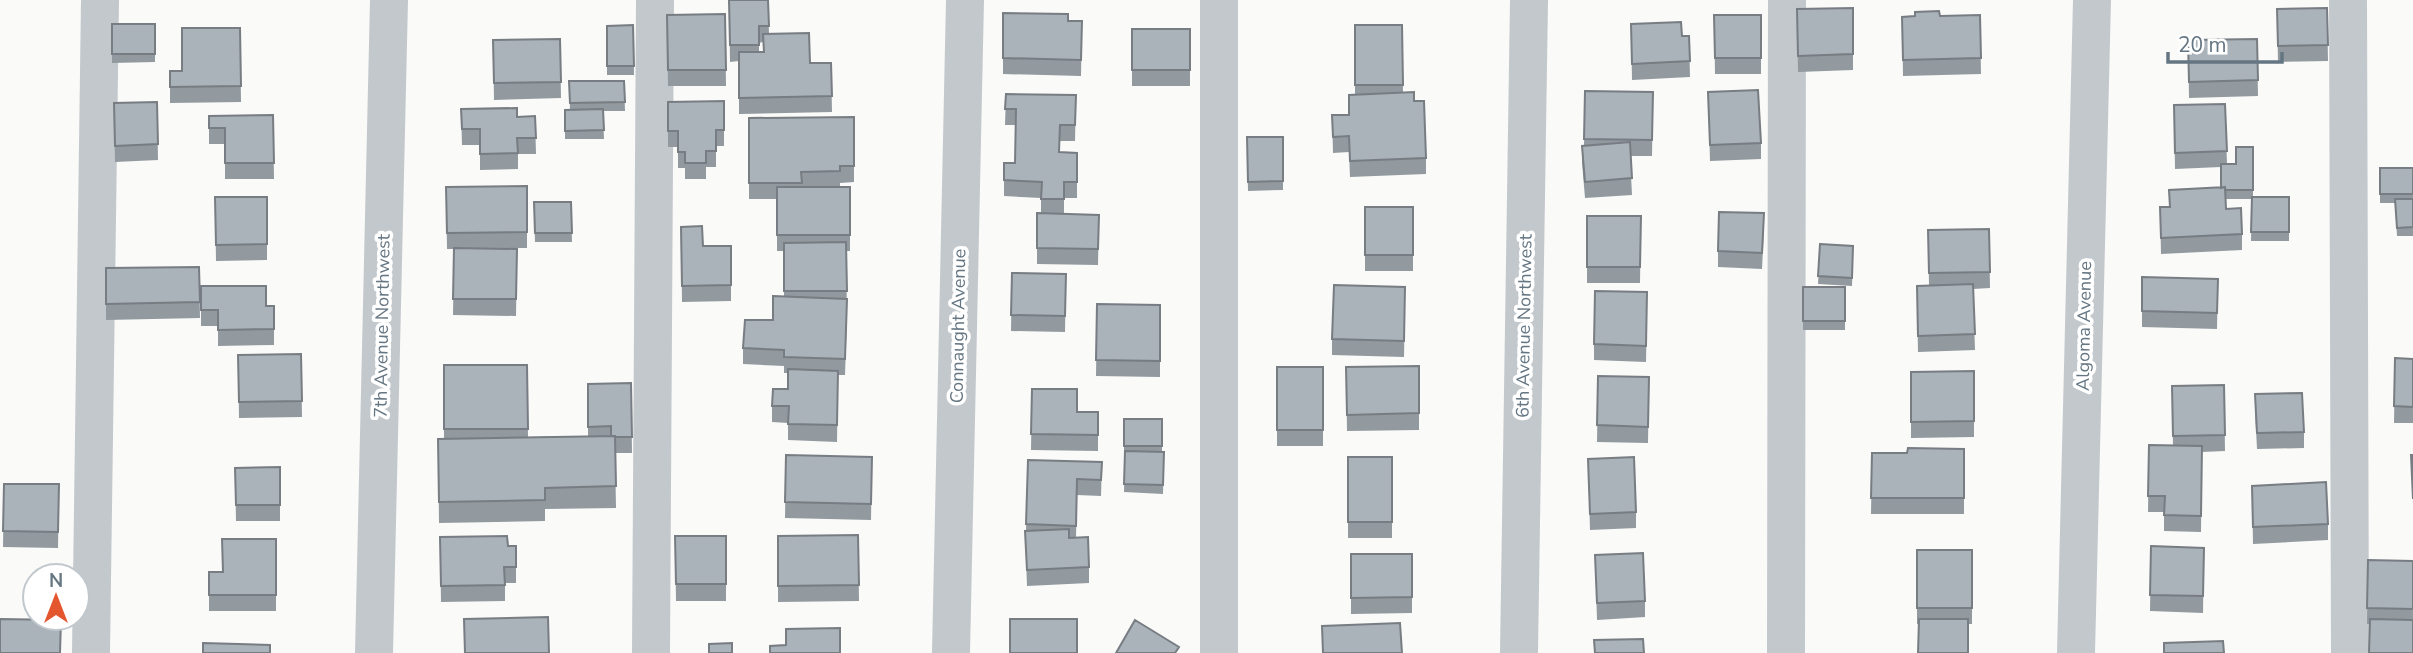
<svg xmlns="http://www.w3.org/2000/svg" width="2413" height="653" viewBox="0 0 2413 653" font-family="'Nunito Sans',sans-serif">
<rect width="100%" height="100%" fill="#fafaf8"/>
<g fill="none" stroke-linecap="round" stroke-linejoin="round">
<!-- minor -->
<path stroke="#c3c8cc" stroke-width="38" d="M1219 0V653
M2348 0 2350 653
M91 653 100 0
M374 653 389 0
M651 653 655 0
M951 653 965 0
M1519 653 1529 0
M1786 653 1787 0
M2076 653 2092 0"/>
</g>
<!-- wall -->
<path fill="#929a9f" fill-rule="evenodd" d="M729 0H768L769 34 810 63H831L832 112 739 114V61L730 62ZM763 42V52H759V43Z
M1853 8V70L1798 72 1797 9Z
M2327 8 2328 61 2278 62 2277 9Z
M1003 13 1068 21H1082L1081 76 1003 74Z
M725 14 726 86H668L667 15Z
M1714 15H1761V74H1715Z
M1980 15 1981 74 1903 76 1902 17Z
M112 24H155V62L112 63Z
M1631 24 1682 36H1689L1690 77 1632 80Z
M633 25 634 75H607V26Z
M1355 25H1402L1403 93 1414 101 1426 158V174L1350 177 1349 152 1333 153 1332 115H1349V95H1355Z
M240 28 241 102 170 103V71H182Z
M1132 29H1190V86H1132Z
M560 39 561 98 494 100 493 40Z
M2257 39 2258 96 2189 98 2188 40Z
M569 81H624L625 111H603L604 139H565V110H570Z
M1585 91 1653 92 1652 156H1630L1632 195 1585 198 1582 162V146L1584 145Z
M1708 92 1761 143V159L1710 161Z
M1006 94 1076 95 1075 141H1060V152L1077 153V198H1064V214L1099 215 1098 265 1037 264V213H1041V198L1004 196V163H1015L1016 125H1005Z
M724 101V146H716V167H706V179H685V168H678V147H668V102Z
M157 102 158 160 115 162 114 103Z
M2225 104 2227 164H2236L2253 147V197H2289V241H2251L2252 199H2225L2226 209 2242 234V250L2161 254 2160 207H2169V190L2221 188V167L2175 169 2174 105Z
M461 109 517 117 535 116 536 154H518V169L480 170V145H462Z
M273 115 274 179H225V144H209V116Z
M854 117V182L840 183V187H850V251H846L847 316 845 375H838L837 442 788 440V423L772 422V406L788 389V373H784V366L743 364V348L773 320 784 297V251H777V199H749V118Z
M1247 137H1283V190L1248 191Z
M2380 168H2413V236H2397L2395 203H2380Z
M527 186V248H484L517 249 516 316 453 315 454 249H447L446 187Z
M215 197H267V260L216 261Z
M534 202H571L572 242H535Z
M1365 207H1413V271H1365Z
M1587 216H1641L1640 283H1587Z
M681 227 703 246H731V301L682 302Z
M1764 229 1762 269 1718 267V251Z
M1989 229 1990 288 1973 289 1975 350 1918 352 1917 302 1929 285 1928 230Z
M1820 244 1853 246 1852 286 1818 284Z
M199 267 200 318 106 320V268Z
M1012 273 1066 274 1065 332 1011 331Z
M2142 277 2218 279 2217 329 2142 327Z
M201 286 266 306H274V345L218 346V326H201Z
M1803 287H1845V330H1803Z
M1405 303 1404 357 1332 355V339Z
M1097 304 1160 305V377L1096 376Z
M1647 309 1646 362 1594 360V344Z
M301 354 302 417 239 418 238 355Z
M2395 358 2413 359V423H2394Z
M444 365H527L528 437 588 436V384L631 383 632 453H615L616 508 545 509V521L439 523 438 439H444Z
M1419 366V430L1347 431 1346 367Z
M1277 367H1323V446H1277Z
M1974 371V437L1911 438V372Z
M1598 376 1649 377 1648 443 1597 442Z
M2224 385 2225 451 2202 452 2201 532 2164 531V512H2148L2149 445 2173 446 2172 386Z
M1032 389 1077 412H1098V451L1031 450Z
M2255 410 2304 432V448L2257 449Z
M1124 419H1162V452H1164L1163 494 1124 492 1125 454H1124Z
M1964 449V514H1871L1872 453H1907Z
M786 455 872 457 871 520 785 518Z
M1348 457H1392V538H1348Z
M1588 459 1636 512V528L1590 530Z
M1028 460 1102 462 1101 496 1077 495 1076 537 1089 567V583L1027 586 1025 531H1026Z
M280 467V521H236L235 468Z
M4 484H59L58 548 3 547Z
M2252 486 2328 524V540L2253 544Z
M858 535 859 601 778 602V536Z
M675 536H726V601H676Z
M440 537 508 546H516V583H505V601L441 602Z
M276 539V611H209V572H223Z
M2151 546 2204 548 2203 613 2150 611Z
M1917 550H1972V624H1917Z
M1351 554H1412V613L1351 614Z
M1595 555 1645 601V617L1597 620Z
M2368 560 2413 561V653L2370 624H2367Z"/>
<!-- building -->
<path fill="#aab3b9" stroke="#777d82" stroke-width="2" d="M729 0H768L769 26H759V45H730Z
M1853 8V54L1798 56 1797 9Z
M2327 8 2328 45 2278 46 2277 9Z
M1939 11 1940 16 1980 15 1981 58 1903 60 1902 17 1915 16V12Z
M1003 13 1068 14V21H1082L1081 60 1003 58Z
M725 14 726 70H668L667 15Z
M1714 15H1761V58H1715Z
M1681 22 1682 36H1689L1690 61 1632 64 1631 24Z
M112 24H155V54H112Z
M633 25 634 66H607V26Z
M1355 25H1402L1403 85H1355Z
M182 28H240L241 86 170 87V71H182Z
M1132 29H1190V70H1132Z
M809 33 810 63H831L832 96 739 98V52H764L763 34Z
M560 39 561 82 494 83 493 40Z
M2257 39 2258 80 2189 82 2188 40Z
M569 81H624L625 102 570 103Z
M1758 90 1761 143 1710 145 1708 92Z
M1585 91 1653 92 1652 140 1584 139Z
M1414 92V101H1424L1426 158 1350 161 1349 136 1333 137 1332 115H1349V95Z
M1006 94 1076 95 1075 125H1060L1059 152 1077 153V182H1064V199H1041L1042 182 1004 180V163H1015L1016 109H1005Z
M724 101V130H716V151H706V163H685V152H678V131H668V102Z
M157 102 158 144 115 146 114 103Z
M2225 104 2227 151 2175 153 2174 105Z
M517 108V117L535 116 536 138H517L518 153 480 154V129H462L461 109Z
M603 109 604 130 565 131V110Z
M273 115 274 163H225V128H209V116Z
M854 117V166H840V171L801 172 802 183H749V118Z
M1247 137H1283V181L1248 182Z
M1630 142 1632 178 1585 182 1582 146Z
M2236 147H2253V190H2225V187L2221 188V164H2236Z
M2380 168H2413V194H2380Z
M527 186V232L447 233 446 187Z
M777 187H850V235H777Z
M2225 187 2226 209 2241 208 2242 234 2161 238 2160 207H2170L2169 190Z
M215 197H267V244L216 245Z
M2252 197H2289V232H2251Z
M2395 199H2413V227L2397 228Z
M534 202H571L572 233H535Z
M1365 207H1413V255H1365Z
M1719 212 1764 213 1762 253 1718 251Z
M1037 213 1099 215 1098 249 1037 248Z
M1587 216H1641L1640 267H1587Z
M702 226 703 246H731V285L682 286 681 227Z
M1989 229 1990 272 1929 273 1928 230Z
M846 242 847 291H784V243Z
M1820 244 1853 246 1852 278 1818 276Z
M454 248 517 249 516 299H453Z
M199 267 200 302 106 304V268Z
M1012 273 1066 274 1065 316 1011 315Z
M2142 277 2218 279 2217 313 2142 311Z
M1973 284 1975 334 1918 336 1917 286Z
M1334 285 1405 287 1404 341 1332 339Z
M201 286H266V306H274V329L218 330V310H201Z
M1803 287H1845V321H1803Z
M1595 291 1647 292 1646 346 1594 344Z
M773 296 847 299 845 359 784 357V350L743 348 745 320H773Z
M1097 304 1160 305V361L1096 360Z
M301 354 302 401 239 402 238 355Z
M2395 358 2413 359V407L2394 406Z
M444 365H527L528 429H444Z
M1419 366V413L1347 415 1346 367Z
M1277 367H1323V430H1277Z
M788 369 838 371 837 425 788 424 789 406H772L773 389H788Z
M1974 371V421L1911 422V372Z
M1598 376 1649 377 1648 427 1597 425Z
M631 383 632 437H615V436H611V426L588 427V384Z
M2224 385 2225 435 2173 436 2172 386Z
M1032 389H1077V412H1098V435L1031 434Z
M2302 393 2304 432 2257 433 2255 394Z
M1124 419H1162V446H1124Z
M615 436 616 486 545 488V500L439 502 438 439Z
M2149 445 2202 446 2201 516 2164 515 2165 496H2148Z
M1908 448 1964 449V498H1871L1872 453H1907Z
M1125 451 1164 452 1163 485 1124 484Z
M786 455 872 457 871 504 785 502Z
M2411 455H2413V499Z
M1348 457H1392V522H1348Z
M1634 457 1636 512 1590 514 1588 459Z
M1028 460 1102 462 1101 480 1077 479 1076 526 1026 524Z
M280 467V505H236L235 468Z
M2326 482 2328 524 2253 527 2252 486Z
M4 484H59L58 532 3 531Z
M1069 529V538L1088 537 1089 567 1027 570 1025 531Z
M858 535 859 585 778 586V536Z
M507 536 508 546H516V567H504L505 585 441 586 440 537Z
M675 536H726V584H676Z
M222 539H276V595H209V572H223Z
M2151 546 2204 548 2203 596 2150 595Z
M1917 550H1972V608H1917Z
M1643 553 1645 601 1597 603 1595 555Z
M1351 554H1412V597L1351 598Z
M2368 560 2413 561V609L2367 608Z
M548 617 549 653H465L464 619Z
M0 619 61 620 60 653H0Z
M1010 619H1077V653H1010Z
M1919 619H1968V653H1918Z
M2370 619 2413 620V653H2369Z
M1135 620 1179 647 1175 653H1116Z
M1400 623 1402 653H1323L1322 626Z
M840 628V653H770V646L786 645V629Z
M1643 639 1644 653H1595L1594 640Z
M2223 641 2224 653H2164V643Z
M203 643 270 645V653H203Z
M732 643V653H709V644Z"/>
<g text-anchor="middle" stroke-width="7" stroke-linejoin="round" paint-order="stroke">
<!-- street labels -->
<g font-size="18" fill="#657683" stroke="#fff">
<text transform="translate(382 326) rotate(-89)" y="6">7th Avenue Northwest</text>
<text transform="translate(958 326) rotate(-89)" y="6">Connaught Avenue</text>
<text transform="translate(1524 326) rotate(-89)" y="6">6th Avenue Northwest</text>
<text transform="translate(2084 326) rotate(-89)" y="6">Algoma Avenue</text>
</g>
</g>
<!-- north arrow -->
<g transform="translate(56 597)"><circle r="33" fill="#ffffff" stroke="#c1c8cd" stroke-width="2"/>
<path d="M0-5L12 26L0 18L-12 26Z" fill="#e4572e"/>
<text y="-10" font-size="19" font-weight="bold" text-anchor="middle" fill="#657683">N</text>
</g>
<!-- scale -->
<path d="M2168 52v10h114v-10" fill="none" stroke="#657683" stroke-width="3.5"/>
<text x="2178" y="52" font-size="21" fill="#657683" stroke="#ffffff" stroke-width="5" paint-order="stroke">20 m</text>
</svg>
